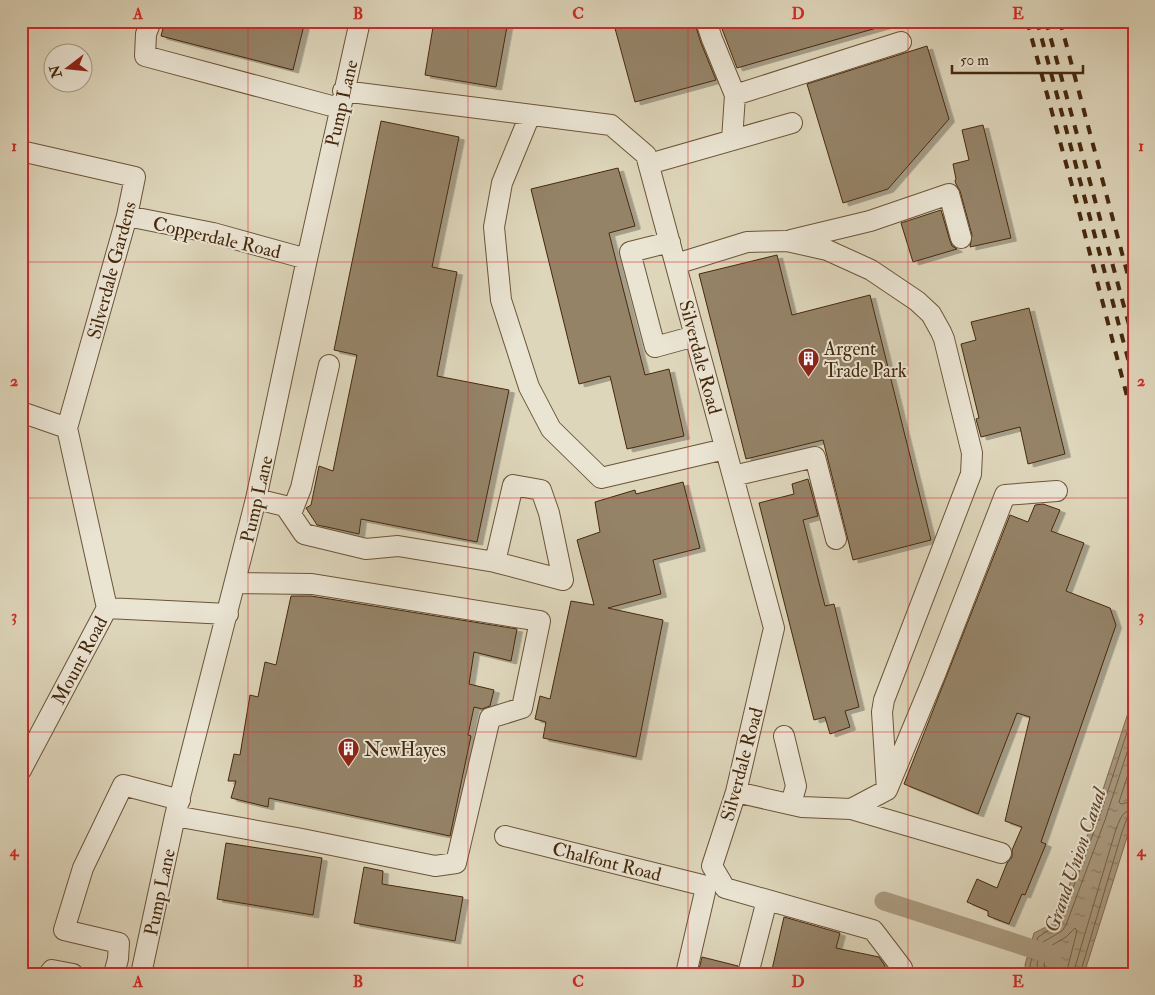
<svg xmlns="http://www.w3.org/2000/svg" width="1155" height="995" viewBox="0 0 1155 995" font-family="'IM FELL Double Pica',serif">
<defs>
<pattern id="water-ripples" width="26" height="14" patternUnits="userSpaceOnUse" patternTransform="scale(1.25)"><rect width="26" height="14" fill="#aa9b80"/><path d="M2 4q2-2 4 0t4 0M15 11q2-2 4 0t4 0" fill="none" stroke="#8c7e67"/></pattern>
<filter id="shadow"><feDropShadow dx="5.5" dy="3" stdDeviation="0" flood-color="#0004"/></filter>
</defs>
<rect width="100%" height="100%" fill="#ded6bb"/>
<filter id="stains"><feTurbulence type="fractalNoise" baseFrequency=".004" numOctaves="4"/><feColorMatrix values="0 0 0 0 .2 0 0 0 0 .09 0 0 0 0 .02 0 0 0 .5 -.17"/></filter>
<radialGradient id="worn" r=".72"><stop offset=".6" stop-color="#630" stop-opacity="0"/><stop offset="1" stop-color="#630" stop-opacity=".3"/></radialGradient>
<!-- water -->
<path fill="url(#water-ripples)" stroke="#826d52" d="M1134 701V815L1084 974H1027L1025 965 1034 933 1056 922 1094 817 1129 710Z"/>
<g fill="none" stroke-linecap="round" stroke-linejoin="round">
<!-- shore -->
<path stroke="#786246" stroke-width="1" d="M1134 756 1119 802 1121 804 1134 801
M1032 974 1030 965 1038 937 1060 923 1099 818 1134 711
M1038 974 1037 964 1043 942 1062 931 1066 925 1105 820 1134 731
M1046 974 1044 964 1049 947 1066 937 1075 928 1077 931 1066 974
M1073 974 1116 829C1120 820 1122 810 1134 809
M1080 974 1122 832 1127 818 1134 815"/>
<!-- canal -->
<path stroke="#aa9b80" stroke-width="19" d="M884 901 1052 955"/>
</g>
<!-- building -->
<path fill="#958367" stroke="#46290d" filter="url(#shadow)" d="M165 21H305L293 70 161 36Z
M434 21H508L496 87 425 75Z
M613 21H694L701 43 716 80 635 102Z
M719 21H887V25L737 68Z
M927 46 949 119 888 189 843 203 807 84Z
M381 121 459 137 432 267 457 272 437 376 509 390 477 542 361 519 359 534 327 527 317 525 306 508 311 505 319 466 333 471 357 355 334 350Z
M983 125 1011 238 970 247 972 235 960 191 956 184 955 181 956 179 953 164 969 160 962 130Z
M618 168 635 226 609 233 645 375 669 369 684 436 627 449 610 376 579 384 531 189Z
M941 210 950 241 952 246 957 249 913 262 901 223Z
M777 255 792 315 870 295 931 540 853 560 823 440 746 459 699 274Z
M1029 308 1065 454 1028 464 1020 427 981 437 976 419 979 418 961 344 976 340 971 322Z
M808 479 818 516 803 520 825 606 834 604 859 707 845 711 850 727 830 734 825 717 814 720 759 503 794 494 792 484Z
M683 482 700 548 653 560 661 594 608 608 663 620 636 757 543 738 546 722 535 719 540 696 550 699 571 601 594 605 577 540 600 532 595 502 635 490 636 494Z
M1043 504 1060 510 1051 531 1084 543 1066 591 1110 608 1116 625 1041 842 1046 844 1025 895 1022 894 1009 924 988 916V911L967 902 977 879 997 888 1007 863 1012 857V850L1022 827 1005 821 1030 717 1017 713 978 814 904 784 1010 515 1028 522 1035 505Z
M291 596H311L517 629 511 661 474 652 469 684 494 690 490 706 482 709 474 707 468 735 471 736 450 836 269 798 268 807 231 798 236 781H228L234 754 240 755 250 695 258 697 265 662 276 665Z
M226 843 322 858 313 915 217 899Z
M364 867 383 871 382 884 463 897 455 941 354 923Z
M784 917 840 933 836 948 879 957 885 966 883 974H771Z
M702 957 738 966 736 974H698Z"/>
<g fill="none" stroke-linecap="round" stroke-linejoin="round">
<defs>
<path id="minor" d="M151 21 146 34 145 56 339 108
M706 21 712 39 735 95
M343 91 611 125 646 155 774 628 736 792 712 866 725 888 873 930 902 968 903 974
M530 115 502 183 494 227 501 300 529 387 551 429 601 478 725 449
M732 140 735 95 901 42
M21 151 135 177 127 216 67 428 21 412
M649 164 792 123
M127 216 213 233 307 259
M791 240 870 221 949 194 961 238
M670 242 630 252 655 347 695 336
M676 264 747 242 787 241 827 250 871 270 917 301 931 314 941 332 944 339 972 453 971 474 884 700 882 712 887 790
M733 476 815 457 836 539
M256 499 285 506 304 534 366 549 398 546 495 562 563 580 549 513 541 490 513 485 495 562
M291 514 301 488 329 365
M107 608 228 614
M784 736 796 786 791 804
M21 770 107 608 67 428
M736 792 802 807 851 809 887 790 934 677 1005 495 1057 491
M851 809 1001 853
M175 816 302 839 435 866 456 863 490 718 522 708 540 621 312 584 236 583
M505 836 702 885 705 892 686 974
M49 974 52 970 73 974
M114 974 118 959 119 943 64 930 83 868 123 785 180 800
M141 974 175 816 256 499 307 259 360 21
M748 974 767 900"/>
</defs>
<!-- minor casing -->
<use href="#minor" stroke="#6c5438" stroke-width="22"/>
<!-- minor -->
<use href="#minor" stroke="#eae4d3" stroke-width="20"/>
<!-- rail -->
<path stroke="#46290d" stroke-width="4" stroke-dasharray="9 9" stroke-linecap="butt" d="M1027 21 1076 200 1134 423
M1037 21 1134 381
M1046 21 1134 343
M1060 21 1134 298"/>
</g>
<!-- grid -->
<path fill="none" stroke="#d62828" stroke-width="1" stroke-opacity="0.55" d="M248 21V974M468 21V974M688 21V974M908 21V974M21 262H1134M21 498H1134M21 732H1134"/>
<!-- icons -->
<defs>
<symbol id="building-pin" viewBox="-11 -11 22 30"><path d="M0 17L-7.5 6A9.5 9.5 0 1 1 7.5 6Z" fill="#8f2418" stroke="#eae4d3"/><path d="M-4-6H4V6H1V3H-1V6H-4ZM-2.5-4.3h1.7v1.8h-1.7ZM.8-4.3h1.7v1.8H.8ZM-2.5-1h1.7V.8h-1.7ZM.8-1h1.7V.8H.8Z" fill="#fff"/></symbol>
</defs>
<g fill-rule="evenodd">
<use href="#building-pin" x="796" y="346" width="25" height="34"/>
<use href="#building-pin" x="336" y="736" width="25" height="34"/>
</g>
<g text-anchor="middle" stroke-width="4" stroke-linejoin="round" paint-order="stroke">
<!-- street labels -->
<g font-size="19" fill="#46290d" stroke="#eae4d3">
<text transform="translate(341 103) rotate(-77)" y="7">Pump Lane</text>
<text transform="translate(217 237) rotate(13)" y="7">Copperdale Road</text>
<text transform="translate(111 270) rotate(-75)" y="7">Silverdale Gardens</text>
<text transform="translate(701 357) rotate(75)" y="7">Silverdale Road</text>
<text transform="translate(256 499) rotate(-77)" y="7">Pump Lane</text>
<text transform="translate(79 660) rotate(-62)" y="7">Mount Road</text>
<text transform="translate(741 764) rotate(-75)" y="7">Silverdale Road</text>
<text transform="translate(607 861) rotate(14)" y="7">Chalfont Road</text>
<text transform="translate(159 892) rotate(-78)" y="7">Pump Lane</text>
</g>
<!-- poi labels -->
<g font-size="19" fill="#46290d" stroke="#eae4d3" text-anchor="start">
<text x="824" y="355">Argent<tspan x="824" dy="22">Trade Park</tspan></text>
<text x="364" y="756">NewHayes</text>
</g>
<!-- water labels -->
<g font-size="20" font-style="italic" fill="#5f462a" stroke="#eae4d3">
<text transform="translate(1075 860) rotate(-71)" y="7">Grand Union Canal</text>
</g>
</g>
<!-- margin -->
<rect width="1155" height="995" fill="none" stroke="#ded6bb" stroke-width="55"/>
<!-- north arrow -->
<g transform="translate(68 68) rotate(254)"><circle r="24" fill="#eae4d3" stroke="#a89984"/>
<path d="M0-4L9 19L0 12L-9 19Z" fill="#8f2418"/>
<text y="-8" font-size="14" font-weight="bold" text-anchor="middle" fill="#46290d">N</text>
</g>
<!-- scale -->
<path d="M952 65v8h131v-8" fill="none" stroke="#46290d" stroke-width="2.5"/>
<text x="960" y="65" font-size="15" fill="#46290d" stroke="#eae4d3" stroke-width="4" paint-order="stroke">50 m</text>
<rect x="28" y="28" width="1100" height="940" fill="none" stroke="#d62828" stroke-width="2"/>
<g font-size="16" text-anchor="middle" font-weight="bold" fill="#d62828">
<text x="138" y="19">A</text>
<text x="358" y="19">B</text>
<text x="578" y="19">C</text>
<text x="798" y="19">D</text>
<text x="1018" y="19">E</text>
<text x="14" y="151">1</text>
<text x="1141" y="151">1</text>
<text x="14" y="386">2</text>
<text x="1141" y="386">2</text>
<text x="14" y="621">3</text>
<text x="1141" y="621">3</text>
<text x="14" y="856">4</text>
<text x="1141" y="856">4</text>
<text x="138" y="987">A</text>
<text x="358" y="987">B</text>
<text x="578" y="987">C</text>
<text x="798" y="987">D</text>
<text x="1018" y="987">E</text>
</g>
<rect width="100%" height="100%" filter="url(#stains)"/>
<rect width="100%" height="100%" fill="url(#worn)"/>
</svg>
